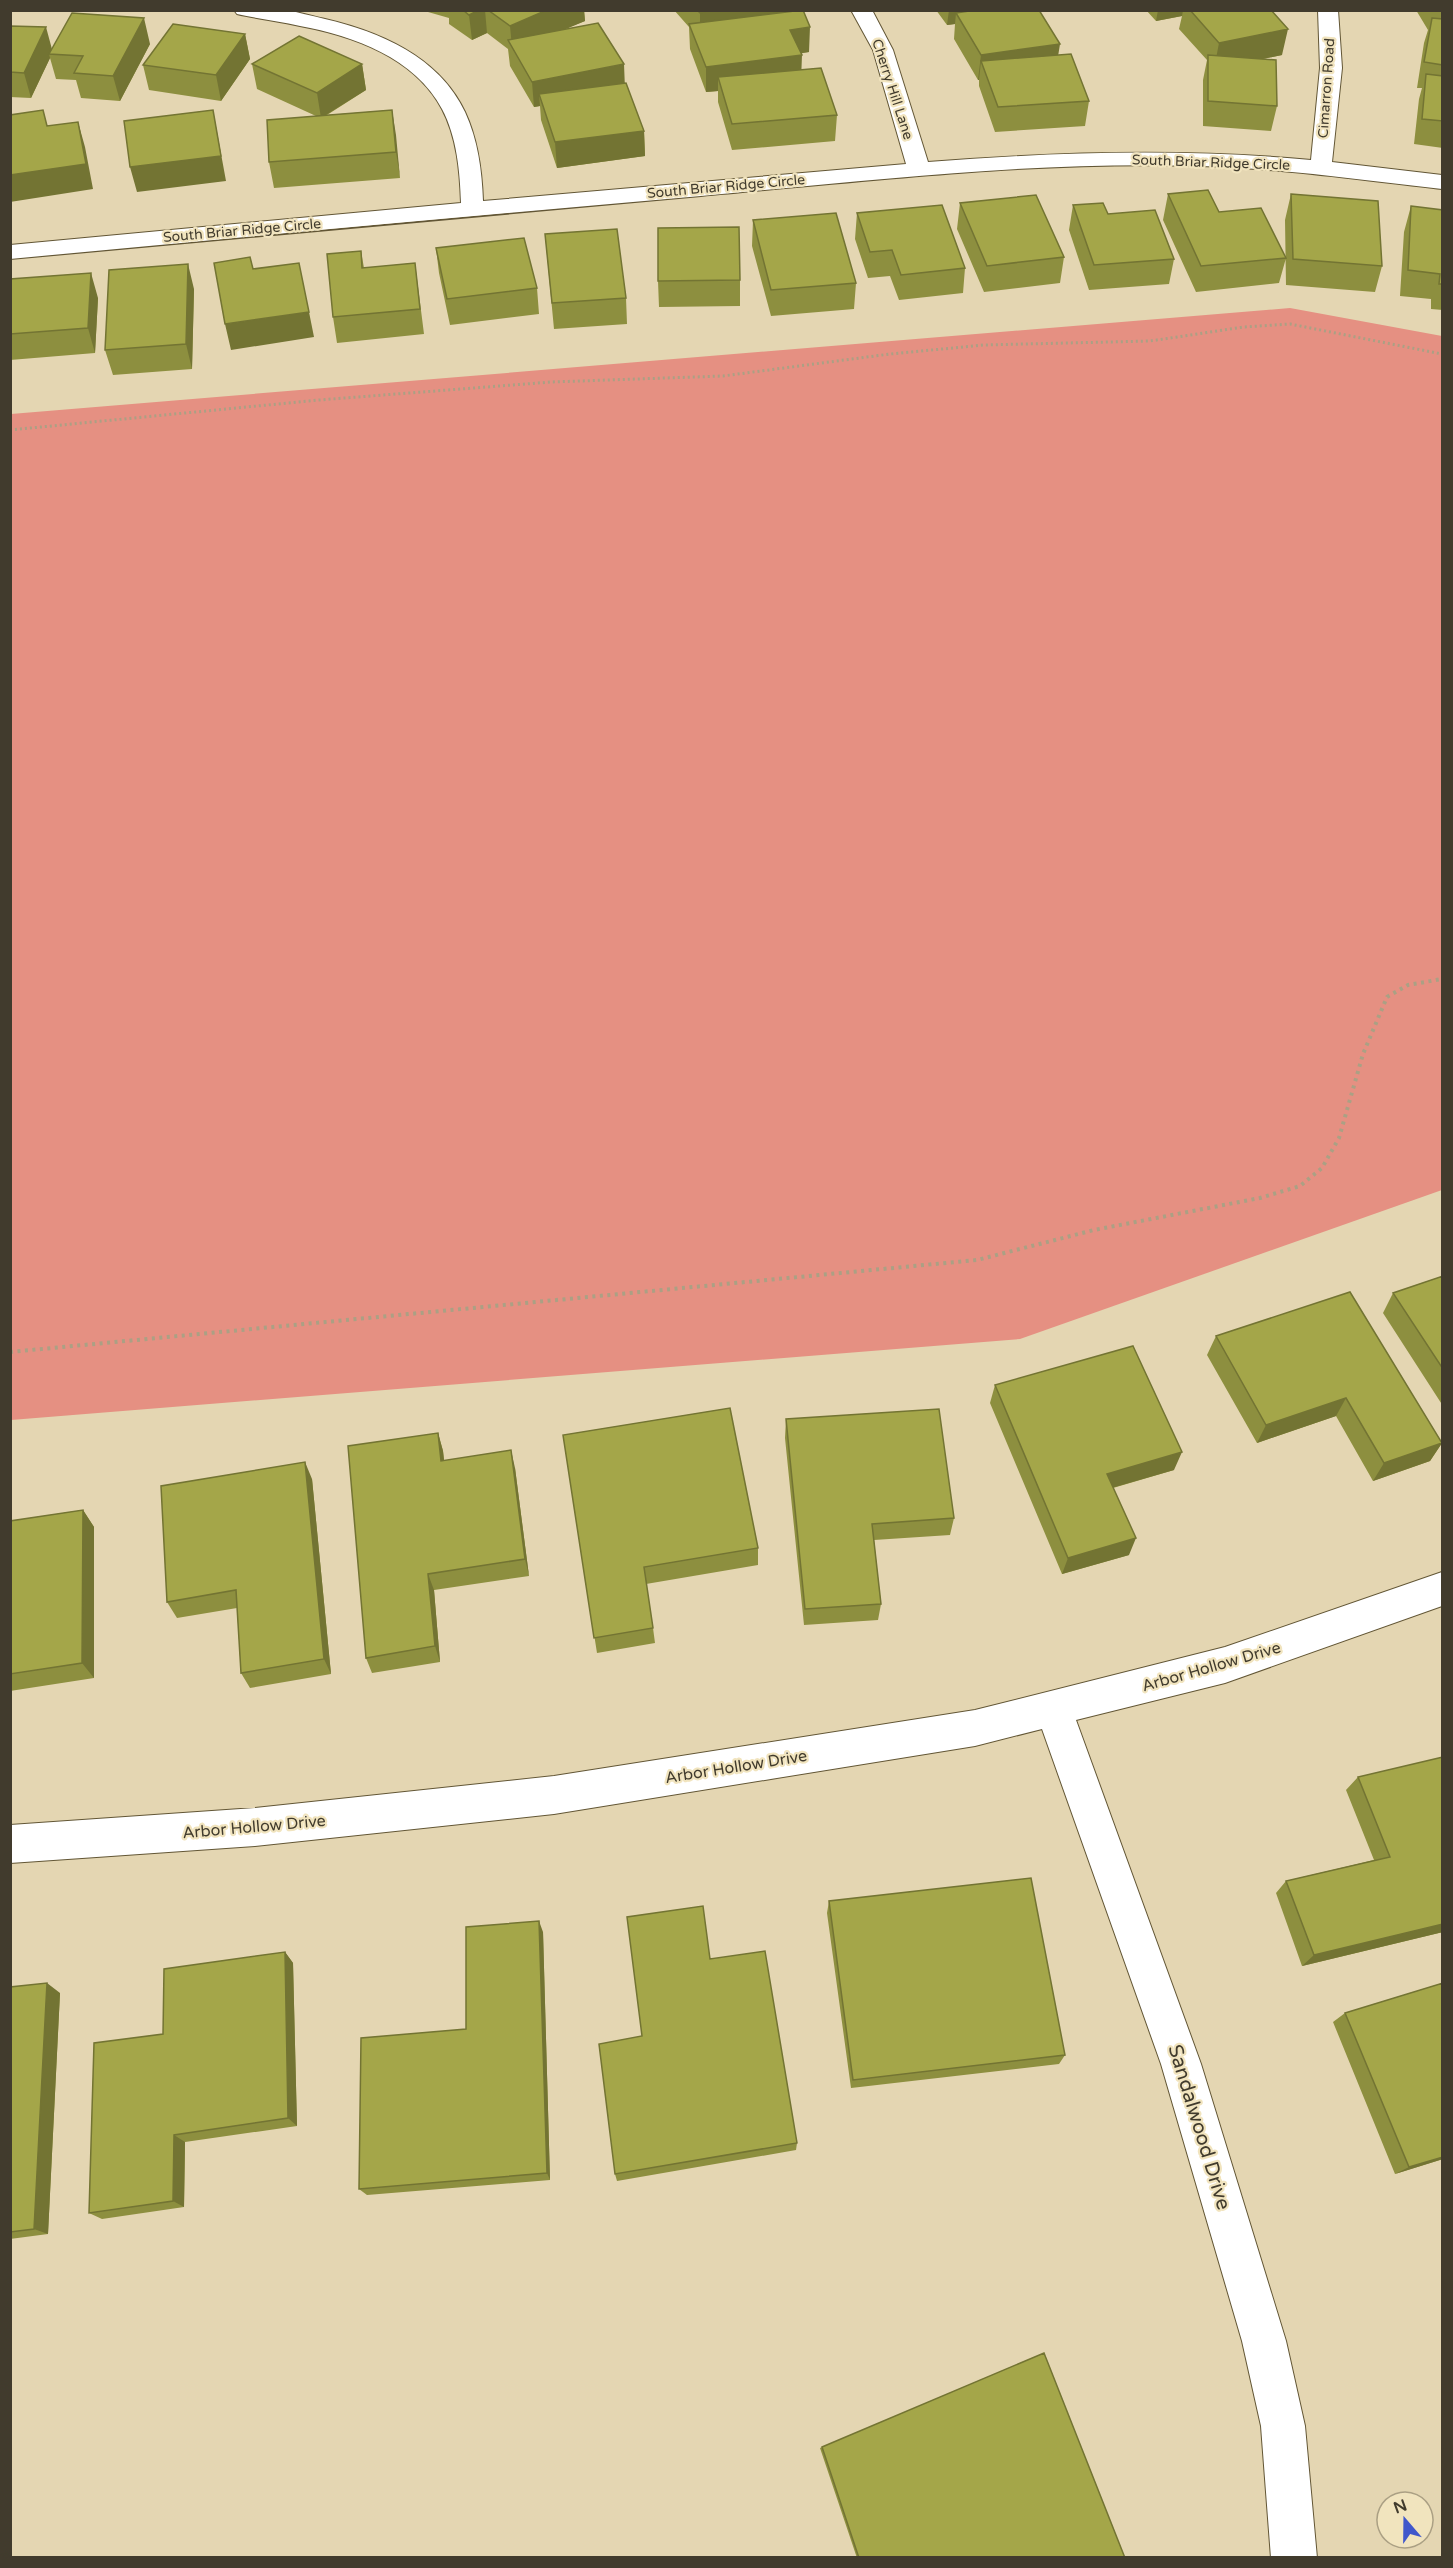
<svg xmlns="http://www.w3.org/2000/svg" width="1453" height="2568" viewBox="0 0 1453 2568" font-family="'Varela Round',sans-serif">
<rect width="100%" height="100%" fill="#e4d6b2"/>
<!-- green -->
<path fill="#e59082" d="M1290 308 1442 336V1190L1020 1339 11 1420V414Z"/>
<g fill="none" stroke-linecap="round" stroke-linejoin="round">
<defs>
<path id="minor" d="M234 10C251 10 268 9 285 10 298 12 312 16 325 19 381 32 439 57 465 112 478 140 482 171 483 201L906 164 873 50 851 10H872L893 50 928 162C1055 152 1183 148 1311 160L1320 68 1318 10H1338L1342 68 1332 162 1442 175V189C1361 180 1280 168 1198 166 1032 161 866 181 701 196 471 216 241 237 10 259V245L461 203C460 172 457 137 442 109 415 58 354 36 300 26 279 21 258 19 237 14Z
M1442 1572V1606L1225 1683 1076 1720 1201 2064 1286 2341 1305 2426 1317 2558H1271L1261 2426 1242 2341 1161 2064 1042 1729 975 1746 554 1814 255 1846 10 1863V1825L255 1808 554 1776 975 1710 1225 1647Z"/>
</defs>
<!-- minor casing -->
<use href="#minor" stroke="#625635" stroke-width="2"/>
<!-- path-far1 -->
<path stroke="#aba084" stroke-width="3" stroke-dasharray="2 3" stroke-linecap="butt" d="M10 430 319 400 551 382 723 376 890 354 984 345 1150 341 1244 327 1290 324 1442 354"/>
<!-- path -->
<path stroke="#aba084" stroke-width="4" stroke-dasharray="3 4.5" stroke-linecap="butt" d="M10 1352 977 1260 1094 1230 1260 1198 1300 1186 1322 1168 1339 1138 1363 1054 1387 997 1408 985 1442 979"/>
<!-- minor -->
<use href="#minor" fill="#fff" fill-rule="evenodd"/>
</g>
<!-- wall -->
<path fill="#8d8f3f" d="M421 10H584L585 21 564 29 625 83 644 131 645 156 557 168 541 120 540 106 534 107 510 66 508 49 487 33 472 40 449 24V18Z
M674 10H792L809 52 801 53V70L837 115 835 141 732 150 718 102V91L706 92 690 49 689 27Z
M936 10H1039L1058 55 1089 101 1085 126 995 132 979 86V80H978L954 39 955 24 947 25Z
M1146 10H1271L1282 55 1263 59 1277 106 1271 131 1203 126V80L1207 60 1179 29 1182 16 1156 21Z
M1416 10H1443V148L1414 144 1419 99 1422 88H1417L1424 43 1428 30Z
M10 26 51 49 150 44 120 101 81 98 76 80 56 79 50 58 31 98 10 97Z
M245 34 250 59 221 101 149 90 143 65Z
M252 64H362L366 90 327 115 392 110 400 178 274 188 269 162 316 116 257 89Z
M1168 194 1219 212 1286 258 1279 283 1196 292 1163 220Z
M1291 194 1382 266 1375 292 1286 285 1285 220Z
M960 203 1064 257 1060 283 984 292 957 229Z
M1073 205 1108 214 1174 259 1169 284 1089 290 1069 230Z
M1411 206 1443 210V310L1431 309V299L1400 296 1404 232Z
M857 213 965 268 963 293 899 300 890 276 868 278 855 239Z
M753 220 856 283 854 309 771 316 752 246Z
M545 234 626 298 627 324 554 329Z
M436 248 537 288 539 314 450 325 439 273Z
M361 251 364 268 415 263 424 334 337 343 333 317Z
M10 279 98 298 95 353 10 360Z
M740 280V306L659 307 658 281Z
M194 289 192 369 113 375 105 350Z
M1443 1276V1406L1383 1313 1393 1293Z
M1216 1336 1442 1443 1430 1461 1373 1481 1336 1416 1257 1443 1207 1355Z
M995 1385 1174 1470 1113 1488 1129 1555 1062 1574 990 1403Z
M786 1419 954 1518 950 1535 874 1540 881 1604 878 1620 804 1625 785 1438Z
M438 1433 443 1451 444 1460 515 1468 529 1576 434 1590 440 1662 372 1673 366 1658Z
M563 1435 758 1548V1565L646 1584 653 1628 655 1643 597 1653Z
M312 1479 331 1674 250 1688 241 1673 237 1608 177 1618 167 1602Z
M83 1510 94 1527V1678L10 1691V1521Z
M1358 1777 1443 1932 1302 1966 1276 1893 1286 1881 1374 1860 1346 1790Z
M829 1901 1065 2055 1059 2064 851 2088 827 1913Z
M543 1932 550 2180 367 2195 359 2189 466 2029Z
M285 1952 293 1963 297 2126 185 2142 184 2207 102 2219 89 2213 163 2034Z
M710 1959 797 2143 796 2150 617 2181 615 2174 642 2036Z
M1443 1983V2159L1395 2174 1333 2022 1345 2013Z
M10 1987 60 1993 48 2234 10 2239Z
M1044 2353 1125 2558H857L820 2448Z"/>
<!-- shaded-wall -->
<path fill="#737433" d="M479 10H485L487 33 472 40 469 15Z
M547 10H584L585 21 514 51 512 47 510 26Z
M711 10H792V14L700 39V13Z
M949 10H1021L956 13 955 24 947 25Z
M1158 10H1183L1182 16 1156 21Z
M144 18 150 44 120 101 113 76Z
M46 27 53 53 49 54 50 58 31 98 24 73Z
M810 27 809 52 790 55V30Z
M1288 29 1282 55 1214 69 1219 43Z
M245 34 250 59 221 101 216 75Z
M1060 44 1056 69 981 61 979 80H978L981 55Z
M802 55 801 81 718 77V91L706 92V67Z
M362 64 366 90 321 118 317 93Z
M624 64 625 89 539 94 540 106 534 107 532 82Z
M213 110 226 181 137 192 130 167Z
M392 110 396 135 400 178 396 152Z
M78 122 85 147 93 189 10 202V175Z
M644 131 645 156 557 168 555 142Z
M188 264 194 289 192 369 186 344Z
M91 273 98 298 95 353 88 328Z
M309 312 314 337 231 350 225 324Z
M1346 1398 1336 1416 1257 1443 1266 1425Z
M438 1433 443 1451 446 1479 441 1461Z
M1442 1443 1430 1461 1373 1481 1384 1463Z
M511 1450 515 1468 529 1576 525 1559Z
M1182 1452 1174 1470 1101 1491 1107 1474Z
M305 1462 312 1479 331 1674 324 1659Z
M83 1510 94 1527V1678L82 1663Z
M1136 1538 1129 1555 1062 1574 1068 1558Z
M428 1574 434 1590 440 1662 435 1646Z
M539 1921 543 1932 550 2180 547 2173Z
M1443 1924V1932L1302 1966 1314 1955Z
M285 1952 293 1963 297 2126 288 2118Z
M47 1983 60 1993 48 2234 34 2229Z
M174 2135 185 2142 184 2207 173 2201Z
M1443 2157V2159L1395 2174 1409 2167Z"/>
<!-- building -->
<path fill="#a4a649" stroke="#737433" stroke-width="1.5" d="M463 10H479L469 15Z
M488 10H547L510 26Z
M697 10H711L700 13Z
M803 10 810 27 790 30 802 55 706 67 689 24Z
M976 10H1039L1060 44 981 55 956 13Z
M1190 10H1271L1288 29 1219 43Z
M72 13 144 18 113 76 74 73 83 56 49 54Z
M1432 18 1443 19V65L1424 62Z
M598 23 624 64 532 82 508 40Z
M173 24 245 34 216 75 143 65Z
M10 26 46 27 24 73 10 72Z
M299 36 362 64 317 93 252 64Z
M1071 54 1089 101 998 107 981 61Z
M1208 55 1276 60 1277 106 1208 101Z
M821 68 837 115 732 124 718 77Z
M1426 74 1443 76V121L1422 119Z
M626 83 644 131 555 142 539 94Z
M43 110 47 126 78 122 86 164 10 175V115Z
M213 110 221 156 130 167 124 121Z
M392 110 396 152 269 162 267 120Z
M1208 190 1219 212 1261 208 1286 258 1201 266 1168 194Z
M1291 194 1378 201 1382 266 1293 259Z
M1036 195 1064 257 987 266 960 203Z
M1103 203 1108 214 1155 210 1174 259 1094 265 1073 205Z
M942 205 965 268 901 275 892 250 870 252 857 213Z
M1411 206 1443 210V284H1439L1440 274 1408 270Z
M836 213 856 283 771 290 753 220Z
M739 227 740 280 658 281V228Z
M617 229 626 298 552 303 545 234Z
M524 238 537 288 447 299 436 248Z
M361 251 362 268 415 263 420 309 333 317 327 254Z
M250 257 253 269 299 263 309 312 225 324 214 263Z
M188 264 186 344 105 350 109 270Z
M91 273 88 328 10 334V279Z
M1443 1276V1369L1393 1293Z
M1350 1292 1442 1443 1384 1463 1346 1398 1266 1425 1216 1336Z
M1133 1346 1182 1452 1107 1474 1136 1538 1068 1558 995 1385Z
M730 1408 758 1548 644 1567 653 1628 594 1638 563 1435Z
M939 1409 954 1518 872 1524 881 1604 805 1609 786 1419Z
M438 1433 441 1461 511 1450 525 1559 428 1574 435 1646 366 1658 348 1446Z
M305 1462 324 1659 241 1673 236 1590 167 1602 161 1486Z
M83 1510 82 1663 10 1674V1521Z
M1443 1757V1924L1314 1955 1286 1881 1390 1857 1358 1777Z
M1031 1878 1065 2055 853 2080 829 1901Z
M703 1906 710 1959 765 1951 797 2143 615 2174 599 2044 642 2036 627 1917Z
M539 1921 547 2173 359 2189 361 2038 466 2029V1927Z
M285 1952 288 2118 174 2135 173 2201 89 2213 94 2043 163 2034 164 1969Z
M47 1983 34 2229 10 2232V1987Z
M1443 1983V2157L1409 2167 1345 2013Z
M1044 2353 1125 2558H859L822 2447Z"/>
<g text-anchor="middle" stroke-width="4.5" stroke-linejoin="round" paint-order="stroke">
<!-- far-street labels -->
<g font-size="14" fill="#413b2d" stroke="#f1e4be">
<text transform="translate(1326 88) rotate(-86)" y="5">Cimarron Road</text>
<text transform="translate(893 89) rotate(72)" y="5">Cherry Hill Lane</text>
<text transform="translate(1211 162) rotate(2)" y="5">South Briar Ridge Circle</text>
<text transform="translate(726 186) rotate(-5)" y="5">South Briar Ridge Circle</text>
<text transform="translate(242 230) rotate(-5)" y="5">South Briar Ridge Circle</text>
</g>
<!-- street labels -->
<g font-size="16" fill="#413b2d" stroke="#f1e4be">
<text transform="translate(1211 1666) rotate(-16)" y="6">Arbor Hollow Drive</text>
<text transform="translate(736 1766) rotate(-9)" y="6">Arbor Hollow Drive</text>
<text transform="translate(254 1826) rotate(-5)" y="6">Arbor Hollow Drive</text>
</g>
<!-- near-street labels -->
<g font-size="20" fill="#413b2d" stroke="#f1e4be">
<text transform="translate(1200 2127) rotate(73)" y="7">Sandalwood Drive</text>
</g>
</g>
<!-- border -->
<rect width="1453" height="2568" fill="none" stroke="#413b2d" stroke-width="24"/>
<!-- north arrow -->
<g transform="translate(1405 2520) rotate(340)"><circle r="28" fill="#f1e4be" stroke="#aba084" stroke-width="1.5"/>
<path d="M0-4.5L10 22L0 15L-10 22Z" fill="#4057cb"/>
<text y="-9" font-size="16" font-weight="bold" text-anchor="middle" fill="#413b2d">N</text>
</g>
</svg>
